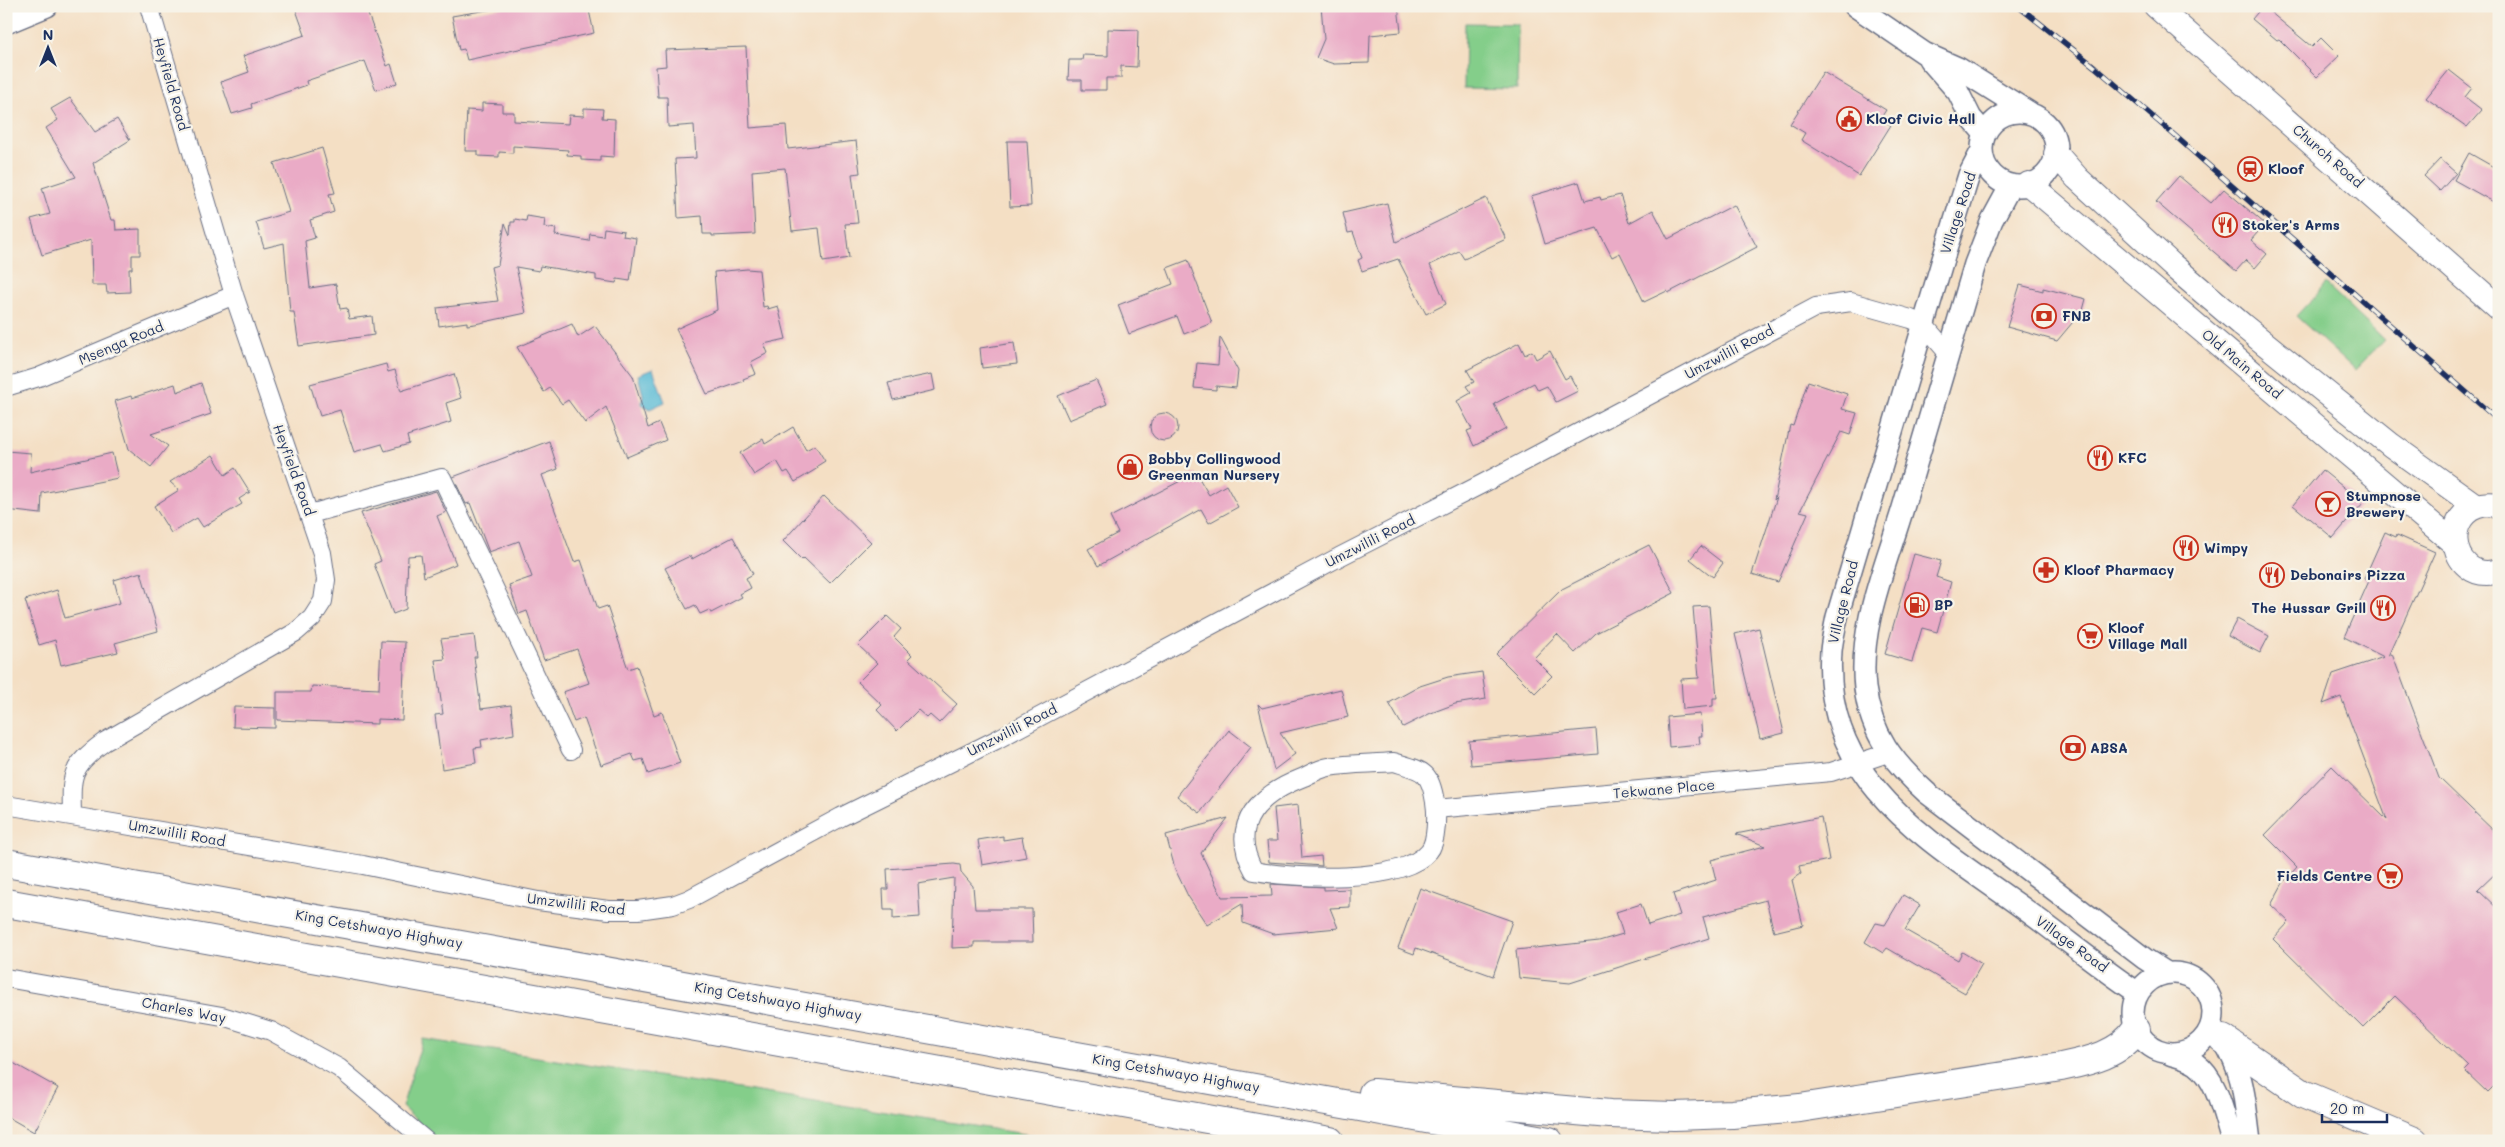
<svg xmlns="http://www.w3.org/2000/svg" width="2505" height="1147" viewBox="0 0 2505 1147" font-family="Mali,sans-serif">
<rect width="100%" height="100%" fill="#f7f3e8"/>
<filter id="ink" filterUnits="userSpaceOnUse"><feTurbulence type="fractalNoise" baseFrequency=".02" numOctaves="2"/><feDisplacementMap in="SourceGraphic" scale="10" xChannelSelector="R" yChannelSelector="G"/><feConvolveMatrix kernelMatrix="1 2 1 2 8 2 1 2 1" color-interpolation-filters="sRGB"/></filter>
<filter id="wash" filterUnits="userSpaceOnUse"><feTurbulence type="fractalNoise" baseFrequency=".0096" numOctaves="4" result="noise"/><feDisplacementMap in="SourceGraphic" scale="20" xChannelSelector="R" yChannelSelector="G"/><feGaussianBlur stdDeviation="1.12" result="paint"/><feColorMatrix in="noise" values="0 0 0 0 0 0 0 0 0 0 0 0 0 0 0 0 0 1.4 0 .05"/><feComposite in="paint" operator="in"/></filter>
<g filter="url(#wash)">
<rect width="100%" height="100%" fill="#f4dfc4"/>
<!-- green -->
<path fill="#84ce8a" stroke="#507e74" d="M1465 23 1518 24 1517 89 1464 88Z
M2326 284 2384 340 2355 370 2296 316Z
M423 1039 1069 1141H439L402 1107Z"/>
<!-- water -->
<path fill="#56bad5" stroke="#38749a" d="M653 369 665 402 650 409 642 404 643 395 638 375Z"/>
<g id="blocks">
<!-- building -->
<path fill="#eaabc6" d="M305 6H365L387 66 391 64 397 83 376 90 365 61 306 81 307 85 251 104 252 108 232 114 221 82 249 72 243 56 305 35 296 10Z
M511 6H588L594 33 467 60 464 49 459 50 452 16Z
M1321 6H1398L1401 32 1370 35 1369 63 1334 64 1316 58 1324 39Z
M2263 6 2312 47 2321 38 2339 56 2317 77 2279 39 2277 40 2252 19Z
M1108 29 1138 30 1137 67 1121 66V78H1106V90H1082V80H1068L1069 60H1082L1083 55 1108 56Z
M746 47 750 128 786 125 788 149 856 141 860 173 852 174 858 223 845 224 849 258 823 262 819 228 792 231 785 168 752 171 755 234 712 236V234H703L702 216 678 218 675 159 696 158 694 125 668 127 667 97H658L656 67 666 66 665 50Z
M2449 70 2472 88 2465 97 2482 110 2467 127 2426 98Z
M1823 72 1886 110 1880 119 1891 125 1859 176 1801 140 1805 133 1790 124Z
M70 98 95 132 117 119 130 140 93 163 111 220H115L116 230 140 229V255H132V269H129L130 292 107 293 106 285H92L91 240 42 255 31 219 50 214 42 188 76 177 46 128 58 120 51 109Z
M482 103 502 104V112H514V121L568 124 569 115 584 116V108L603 109 602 118 615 119 614 157 600 156V161L581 160V156L567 155 568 150 513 146V153L499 152V157L478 156V151H465L467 110 482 111Z
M1007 141H1027L1031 206 1010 207Z
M322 148 335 193 329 194 334 212 310 220 315 238 305 241 310 288 336 284 340 309 347 308 349 319 372 316 374 335 299 346 294 312H290L284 243 264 248 256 222 289 212 274 163Z
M2469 153 2499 170V205L2454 180Z
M2440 159 2456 173 2440 191 2424 176Z
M2179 176 2211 203 2224 189 2265 224 2251 240 2267 254 2255 268 2246 260 2236 271 2156 202Z
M1579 182 1585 201 1600 197 1601 200 1620 195 1629 223 1653 210 1668 239 1734 205 1757 247 1668 293 1667 291 1644 302 1620 253 1612 257 1597 228 1545 244 1531 196Z
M1486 198 1506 239 1464 259 1459 251 1430 265 1446 304 1426 314 1398 259 1362 271 1358 260 1362 258 1353 232 1348 233 1343 213 1387 203 1396 242Z
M527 216 545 219 544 227 556 229 555 235 589 241 590 234 603 236 604 228 624 231 623 236 636 238 630 281 617 279 616 283 596 280V275L540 266 539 271 516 267 526 313 475 324 467 325V322L439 326 437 308 498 301 491 267 498 265 505 223 510 235 511 222H515V219L526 221Z
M1188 260 1212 323 1184 334 1177 316 1129 334 1118 305 1173 284 1167 268Z
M747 269 759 270 763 307 767 306 768 309 778 306 786 339 764 344 768 353 751 362 756 374 743 379 744 381 707 394 676 329 717 310 714 272Z
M2020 285 2043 291V288L2086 299 2083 310 2057 341 2007 327Z
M572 324 578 337 595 326 633 376 648 428 659 423 666 440 627 457 606 407 585 423 568 400 562 404 550 388 544 392 517 347Z
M1220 337 1238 371 1236 388 1216 386V390L1194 388 1197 363 1218 365Z
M1014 343 1017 364 982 368 980 348Z
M1519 343 1525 355 1532 351 1536 359 1550 351 1565 379 1570 376 1578 391 1556 402 1547 386 1538 390 1534 383 1494 404 1506 429 1474 446 1467 431 1472 429 1457 401 1471 393 1466 386 1474 382 1467 370Z
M386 364 388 372 395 370 401 391 454 374 461 398 446 403 451 422 407 436 409 444 385 451 382 444 354 452 340 410 320 416 310 384Z
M932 374 935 390 893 400 888 383Z
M1096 380 1107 404 1069 420 1058 396Z
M1808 381 1847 394 1842 409 1857 413 1850 435 1841 432 1800 511 1808 513 1778 582 1752 574 1777 497 1774 500 1790 425 1793 426Z
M201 383 211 414 151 434 168 446 151 467 129 449 115 401 131 396 132 398 175 384 177 392Z
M1150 427a14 14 0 1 1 28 0a14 14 0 1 1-28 0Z
M793 427 806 450 815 445 825 461 817 466 818 468 795 482 788 471 784 473 777 461 754 475 740 453 763 439 765 444Z
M549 441 558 469 542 475 574 562 581 560 598 609 607 606 628 669 637 666 654 715 662 712 680 763 648 774 643 759 635 761 632 754 601 765 584 718 574 722 563 692 589 683 577 649 544 660 527 611 519 614 509 585 532 577 519 541 489 552 470 503 466 504 453 477Z
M6 451 31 453 30 472 112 453 118 478 42 493 41 514 6 510Z
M213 455 225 475 235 468 250 492 239 499 242 504 203 527 197 518 171 533 154 506 179 490 170 482Z
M2322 470 2363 503 2333 538 2293 505Z
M1196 473 1209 495 1226 485 1238 507 1209 523 1201 509 1098 566 1088 549 1118 533 1110 517Z
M436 491 446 512 437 516 456 564 424 577 421 555 408 556 406 609 393 614 374 564 381 561 361 513Z
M824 496 871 542 830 583 804 558 802 560 783 541Z
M2385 532 2396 537 2397 535 2435 552 2388 656 2392 654 2439 778 2499 836V870L2478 890 2499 910V1082L2488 1093 2464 1070 2468 1066 2395 996 2363 1028 2273 939 2289 922 2271 905 2283 883 2297 867 2265 835 2332 766 2387 820 2341 697 2323 704 2333 674 2384 657 2344 637 2369 581 2364 579Z
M733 537 753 574 746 578 751 588 740 594 742 597 711 613 709 610 700 614 695 605 687 609 665 568 690 556 692 559Z
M1649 545 1674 593 1596 633 1575 653 1557 634 1534 658 1552 676 1535 693 1496 654 1562 589Z
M1701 546 1723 563 1713 577 1690 559Z
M1914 554 1941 561 1936 577 1951 582 1937 632 1922 628 1912 662 1885 654Z
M141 572 158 631 115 643 118 652 61 665 55 640 39 645 25 600 57 590 65 618 120 603 114 580Z
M1709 606 1717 698H1713V706L1683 709 1681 679 1699 678 1693 607Z
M887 616 901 629 894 637 912 655 908 659 957 704 939 723 930 715 927 718 918 710 897 731 877 710 882 705 858 682 877 663 858 645Z
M2237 619 2269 636 2260 653 2228 636Z
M1759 628 1784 733 1760 739 1735 634Z
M474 635 477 657H474L481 709 511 705 514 734 481 740 482 747 474 748 476 763 442 769 435 715 443 714 435 660 445 659 441 639Z
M381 641 405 642 402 720 377 719V724L277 720V692H311L312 686 379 689Z
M1482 672 1486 699 1455 704 1431 713 1403 727 1389 703 1420 686 1448 677Z
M1341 689 1348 717 1280 733 1295 754 1274 770 1258 704 1262 708Z
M234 707 275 708V728L233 727Z
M1700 714 1702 736H1699L1700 744 1669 747 1667 717Z
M1596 729 1598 754 1471 765 1469 741Z
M1229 730 1251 747 1200 813 1177 796Z
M1298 805 1302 858 1321 856 1322 866 1269 862 1267 841H1277L1274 808Z
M1821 817 1829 860 1799 866 1801 874 1792 880 1803 925 1774 932 1766 900 1703 917 1709 938 1570 983 1519 978 1516 950 1599 941 1623 934 1616 912 1641 904 1648 925 1680 915 1673 894 1716 880 1711 860 1765 846 1736 834Z
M1228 818 1201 853 1222 897 1272 896 1271 884 1324 887V890L1350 889V907L1330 908 1338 928 1273 934 1243 923 1242 904 1207 925 1188 896 1175 869 1166 835Z
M1003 836V840L1022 837 1026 857 982 865 978 840Z
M954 864 960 865 961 872 973 886 975 909H1032L1033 942H974V947L952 948 954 878 918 884 920 917 893 919V910H884L883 889H888L887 869Z
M1420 888 1512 921 1493 976 1416 948 1414 954 1398 948Z
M1903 895 1920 905 1905 930 1958 960 1962 952 1982 964 1965 993 1887 948 1883 953 1865 942 1876 923 1885 925Z
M6 1059 58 1088 34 1132 6 1116Z"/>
</g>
</g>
<g filter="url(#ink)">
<use href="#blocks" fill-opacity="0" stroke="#676d82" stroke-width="1"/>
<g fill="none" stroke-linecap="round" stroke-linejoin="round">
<defs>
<path id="minor" d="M6 387 39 377 234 295
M310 514 442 478 571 750
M1394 762C1423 771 1430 770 1435 802 1437 814 1437 842 1429 851 1401 885 1294 878 1254 871 1227 822 1261 794 1304 777 1312 773 1321 768 1329 767 1350 763 1373 764 1394 762Z
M6 805 363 865 538 901 609 910H638L673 905 689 899 841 817 996 740 1341 556 1482 484 1816 307 1851 302 1911 319 1923 324 1948 353
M1436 809 1831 772 1888 753
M72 815C71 775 70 767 104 742L296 632 312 618 323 601 326 580 322 553 234 295 149 6
M6 978 222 1016 271 1031 339 1068 426 1141"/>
<path id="tertiary" d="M1855 6 1924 53 1958 68 2030 113
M6 23 47 6
M1929 59 1958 92 1971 118 1985 134
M1982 149a37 37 0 1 1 74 0a37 37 0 1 1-74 0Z
M1982 150 1969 175 1943 259 1837 617C1835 628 1832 639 1831 651 1822 779 1925 838 2016 903 2057 932 2096 965 2138 993
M2011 185 1992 220 1975 264C1951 345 1927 426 1903 508 1886 565 1858 628 1865 688 1871 735 1894 763 1927 793L2145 959 2167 973
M2133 1013a40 40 0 1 1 80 0a40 40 0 1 1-80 0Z
M2223 1040C2246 1077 2244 1100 2250 1141
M2170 1054C2179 1057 2188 1059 2196 1064 2218 1080 2224 1117 2232 1141"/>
<path id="secondary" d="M2156 6 2499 308
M2056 154 2077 178 2173 266 2242 325 2391 445 2476 506
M2029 184 2454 543
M2499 505C2436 496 2446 587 2499 571"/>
<path id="motorway" d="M6 863 1549 1141
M6 903 1330 1141
M2223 1039 2303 1094 2414 1141
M1373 1093 1610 1114 1674 1116 1732 1114 1800 1108 2061 1067C2089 1061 2119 1055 2136 1030"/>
</defs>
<!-- minor casing -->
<use href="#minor" stroke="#676d82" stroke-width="20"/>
<!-- tertiary casing -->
<use href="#tertiary" stroke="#676d82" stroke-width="24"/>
<!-- secondary casing -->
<use href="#secondary" stroke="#676d82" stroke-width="26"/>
<!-- motorway casing -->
<use href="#motorway" stroke="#676d82" stroke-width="30"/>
<!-- minor -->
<use href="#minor" stroke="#fff" stroke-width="18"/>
<!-- tertiary -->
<use href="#tertiary" stroke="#fff" stroke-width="21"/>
<!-- secondary -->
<use href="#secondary" stroke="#fff" stroke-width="24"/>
<!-- motorway -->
<use href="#motorway" stroke="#fff" stroke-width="28"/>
<defs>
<path id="rail" d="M2018 6 2095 67 2173 134 2499 421"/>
</defs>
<!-- rail casing -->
<use href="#rail" stroke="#1b2f5e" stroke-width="5.5"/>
<!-- rail -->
<use href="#rail" stroke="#f7f3e8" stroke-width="4" stroke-dasharray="11" stroke-linecap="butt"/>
</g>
</g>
<!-- icons -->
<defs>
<symbol id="civic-ring" viewBox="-11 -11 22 22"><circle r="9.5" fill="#f7f3e8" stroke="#c8321e" stroke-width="1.5"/><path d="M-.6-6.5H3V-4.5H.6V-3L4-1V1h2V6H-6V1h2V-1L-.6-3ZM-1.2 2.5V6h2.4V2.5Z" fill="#c8321e"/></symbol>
<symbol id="station-ring" viewBox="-11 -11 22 22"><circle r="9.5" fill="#f7f3e8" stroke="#c8321e" stroke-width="1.5"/><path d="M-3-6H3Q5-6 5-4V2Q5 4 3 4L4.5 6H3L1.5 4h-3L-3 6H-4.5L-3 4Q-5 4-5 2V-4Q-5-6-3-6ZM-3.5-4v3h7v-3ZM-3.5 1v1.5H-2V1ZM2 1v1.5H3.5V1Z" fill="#c8321e"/></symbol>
<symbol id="restaurant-ring" viewBox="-11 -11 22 22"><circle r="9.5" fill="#f7f3e8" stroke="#c8321e" stroke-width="1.5"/><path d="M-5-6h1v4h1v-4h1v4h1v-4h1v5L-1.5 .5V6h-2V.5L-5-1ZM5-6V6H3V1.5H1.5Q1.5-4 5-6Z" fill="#c8321e"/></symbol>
<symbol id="bank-ring" viewBox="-11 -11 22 22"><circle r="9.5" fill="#f7f3e8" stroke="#c8321e" stroke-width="1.5"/><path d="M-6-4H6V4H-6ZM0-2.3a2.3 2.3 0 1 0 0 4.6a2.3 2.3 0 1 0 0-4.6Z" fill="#c8321e"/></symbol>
<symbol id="shop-ring" viewBox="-11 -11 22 22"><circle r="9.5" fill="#f7f3e8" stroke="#c8321e" stroke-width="1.5"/><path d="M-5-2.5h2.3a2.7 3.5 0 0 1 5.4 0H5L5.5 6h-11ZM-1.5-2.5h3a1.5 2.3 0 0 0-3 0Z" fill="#c8321e"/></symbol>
<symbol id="bar-ring" viewBox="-11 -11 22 22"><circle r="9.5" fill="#f7f3e8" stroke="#c8321e" stroke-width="1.5"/><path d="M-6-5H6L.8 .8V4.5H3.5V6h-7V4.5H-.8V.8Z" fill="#c8321e"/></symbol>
<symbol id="pharmacy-ring" viewBox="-11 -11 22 22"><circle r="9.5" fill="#f7f3e8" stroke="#c8321e" stroke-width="1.5"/><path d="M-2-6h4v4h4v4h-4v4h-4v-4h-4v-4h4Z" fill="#c8321e"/></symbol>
<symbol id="fuel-ring" viewBox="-11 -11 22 22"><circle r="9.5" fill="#f7f3e8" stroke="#c8321e" stroke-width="1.5"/><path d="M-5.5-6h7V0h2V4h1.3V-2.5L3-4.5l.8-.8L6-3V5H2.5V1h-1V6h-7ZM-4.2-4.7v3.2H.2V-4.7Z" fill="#c8321e"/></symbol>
<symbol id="supermarket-ring" viewBox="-11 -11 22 22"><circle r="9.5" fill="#f7f3e8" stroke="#c8321e" stroke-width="1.5"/><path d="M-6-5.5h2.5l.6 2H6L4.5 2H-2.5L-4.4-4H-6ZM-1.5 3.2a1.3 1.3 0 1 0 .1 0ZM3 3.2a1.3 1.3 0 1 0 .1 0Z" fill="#c8321e"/></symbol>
</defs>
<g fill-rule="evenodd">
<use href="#civic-ring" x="1835" y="105" width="28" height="28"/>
<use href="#station-ring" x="2236" y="155" width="28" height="28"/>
<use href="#restaurant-ring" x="2211" y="211" width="28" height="28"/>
<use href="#bank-ring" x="2030" y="302" width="28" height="28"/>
<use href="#restaurant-ring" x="2086" y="444" width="28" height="28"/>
<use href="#shop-ring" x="1116" y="453" width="28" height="28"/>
<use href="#bar-ring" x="2314" y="490" width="28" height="28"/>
<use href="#restaurant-ring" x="2172" y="534" width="28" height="28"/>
<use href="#pharmacy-ring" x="2032" y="556" width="28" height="28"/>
<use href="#restaurant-ring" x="2258" y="561" width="28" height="28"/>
<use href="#fuel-ring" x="1903" y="591" width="28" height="28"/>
<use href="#restaurant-ring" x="2369" y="594" width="28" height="28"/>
<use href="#supermarket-ring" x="2076" y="622" width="28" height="28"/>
<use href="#bank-ring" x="2059" y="734" width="28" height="28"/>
<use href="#supermarket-ring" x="2376" y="862" width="28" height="28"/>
</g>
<g text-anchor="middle" stroke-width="4.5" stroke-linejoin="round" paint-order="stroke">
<!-- street labels -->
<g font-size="14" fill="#1b2f5e" stroke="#f7f3e8">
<text transform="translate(171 84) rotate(74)" y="5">Heyfield Road</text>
<text transform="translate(2328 156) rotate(41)" y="5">Church Road</text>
<text transform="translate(1958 213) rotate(-72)" y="5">Village Road</text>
<text transform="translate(121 343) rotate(-23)" y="5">Msenga Road</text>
<text transform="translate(1729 352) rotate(-28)" y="5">Umzwilili Road</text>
<text transform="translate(2242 364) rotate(40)" y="5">Old Main Road</text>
<text transform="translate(294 470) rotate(70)" y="5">Heyfield Road</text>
<text transform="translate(1370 541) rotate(-27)" y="5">Umzwilili Road</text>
<text transform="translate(1843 602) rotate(-76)" y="5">Village Road</text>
<text transform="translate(1012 730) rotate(-27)" y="5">Umzwilili Road</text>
<text transform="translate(1664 789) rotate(-5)" y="5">Tekwane Place</text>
<text transform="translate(177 833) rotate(10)" y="5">Umzwilili Road</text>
<text transform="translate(576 904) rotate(7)" y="5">Umzwilili Road</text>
<text transform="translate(379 929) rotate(10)" y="5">King Cetshwayo Highway</text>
<text transform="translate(2072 944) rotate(36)" y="5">Village Road</text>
<text transform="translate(778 1001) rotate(10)" y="5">King Cetshwayo Highway</text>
<text transform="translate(184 1010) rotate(11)" y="5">Charles Way</text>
<text transform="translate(1176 1073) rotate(10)" y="5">King Cetshwayo Highway</text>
</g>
<!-- poi labels -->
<g font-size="14" font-weight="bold" fill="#1b2f5e" stroke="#f7f3e8" text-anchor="start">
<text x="1866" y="124">Kloof Civic Hall</text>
<text x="2268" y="174">Kloof</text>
<text x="2242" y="230">Stoker's Arms</text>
<text x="2062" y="321">FNB</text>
<text x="2118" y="463">KFC</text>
<text x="1148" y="464">Bobby Collingwood<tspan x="1148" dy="16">Greenman Nursery</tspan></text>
<text x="2346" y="501">Stumpnose<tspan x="2346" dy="16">Brewery</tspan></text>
<text x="2204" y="553">Wimpy</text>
<text x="2064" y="575">Kloof Pharmacy</text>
<text x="2290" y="580">Debonairs Pizza</text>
<text x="1934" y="610">BP</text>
<text x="2366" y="613" text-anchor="end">The Hussar Grill</text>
<text x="2108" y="633">Kloof<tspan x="2108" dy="16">Village Mall</tspan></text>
<text x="2090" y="753">ABSA</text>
<text x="2372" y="881" text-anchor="end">Fields Centre</text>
</g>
</g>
<!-- margin -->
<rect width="2505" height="1147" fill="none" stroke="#f7f3e8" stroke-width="25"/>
<!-- north arrow -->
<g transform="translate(48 48)" stroke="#f7f3e8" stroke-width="4" paint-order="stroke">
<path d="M0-4L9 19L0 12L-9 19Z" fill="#1b2f5e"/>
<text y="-8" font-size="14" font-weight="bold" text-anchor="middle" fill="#1b2f5e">N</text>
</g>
<!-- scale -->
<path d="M2322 1114v8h65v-8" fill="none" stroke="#1b2f5e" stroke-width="2.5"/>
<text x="2330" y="1114" font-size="15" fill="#1b2f5e" stroke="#f7f3e8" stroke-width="4" paint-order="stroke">20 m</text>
</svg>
